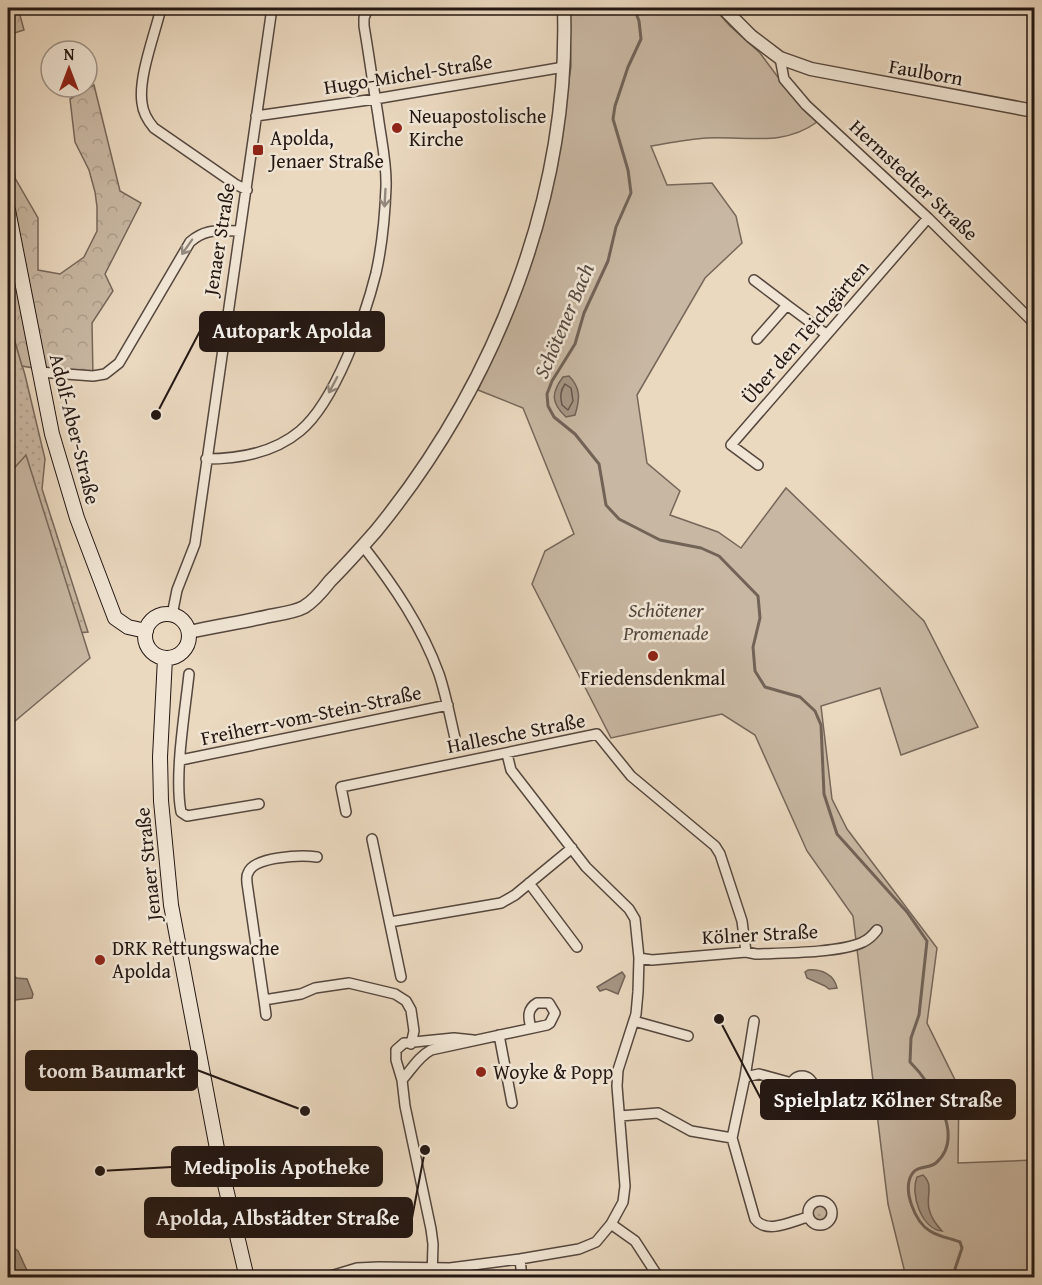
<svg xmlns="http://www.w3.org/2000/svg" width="1042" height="1285" viewBox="0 0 1042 1285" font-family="'Gentium Book Plus',serif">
<defs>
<pattern id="grass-dots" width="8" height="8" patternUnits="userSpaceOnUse" patternTransform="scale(1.5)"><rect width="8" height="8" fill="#c8b7a2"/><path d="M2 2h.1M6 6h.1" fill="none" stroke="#ac9d8b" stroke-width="1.8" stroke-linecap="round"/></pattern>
<pattern id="forest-crowns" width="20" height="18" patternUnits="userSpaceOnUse" patternTransform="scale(1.5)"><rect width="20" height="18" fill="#c8b7a2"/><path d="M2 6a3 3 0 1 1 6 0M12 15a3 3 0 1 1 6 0" fill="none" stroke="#ac9d8b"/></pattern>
</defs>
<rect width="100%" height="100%" fill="#ead8bf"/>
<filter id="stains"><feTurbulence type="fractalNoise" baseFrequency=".00333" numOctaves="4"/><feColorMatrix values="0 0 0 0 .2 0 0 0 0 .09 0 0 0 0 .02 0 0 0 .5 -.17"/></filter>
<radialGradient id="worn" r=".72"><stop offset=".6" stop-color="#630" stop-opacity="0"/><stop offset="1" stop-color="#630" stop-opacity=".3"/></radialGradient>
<!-- grass -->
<path fill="url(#grass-dots)" stroke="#76675a" stroke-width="1.5" d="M8 317 25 375 45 459 42 489 88 632 8 639Z
M796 1087a7 7 0 1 1 14 0a7 7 0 1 1-14 0Z
M813 1213a7 7 0 1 1 14 0a7 7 0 1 1-14 0Z"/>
<!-- forest -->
<path fill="url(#forest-crowns)" stroke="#76675a" stroke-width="1.5" d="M8 8H18L24 30 8 35Z
M94 85 120 191 141 203 105 274 113 291 92 323 93 378 22 366 8 317V114L11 118 15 178 38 218V270L60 274 84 257 97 231V207L95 192 89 170 75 142 70 99Z"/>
<!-- park -->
<path fill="#c8b7a2" stroke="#76675a" stroke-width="1.5" d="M569 8H714L730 26 760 53 792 96 817 122C783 147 746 136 707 138 688 139 669 143 651 146L667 185 712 183 736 216 742 243 705 278 637 395 647 463 680 491 670 515 718 532 741 548 786 488 924 621 978 727 901 755 880 688 821 706 832 799 847 829 937 948 927 1023 959 1088 958 1163 1034 1160V1277H906L888 1204 853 916 807 851 755 735 722 714 611 738 532 584 545 551 574 534 523 408 478 390 515 304 560 145 571 66Z
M26 455 90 658 8 727V475Z"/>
<!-- water -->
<path fill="#a69685" stroke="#726357" stroke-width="1.5" d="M569 376C581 388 580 399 575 415L566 417C551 403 551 393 563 377Z
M808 970C821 969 834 974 837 988L829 989 825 986 807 978 805 972Z
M622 972 625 976 618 994 606 989 600 991 597 987Z
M11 975 17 978 27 979 33 994 32 998 15 1000 8 995V978Z
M923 1175C934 1185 926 1196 929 1209 931 1218 936 1224 942 1231 921 1229 910 1193 917 1177Z
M8 1243 18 1251 30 1277H8Z"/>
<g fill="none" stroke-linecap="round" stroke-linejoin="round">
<!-- shore -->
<path stroke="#64564c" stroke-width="1.5" d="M565 384 571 388 573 401 568 410 562 405C560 397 560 391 565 384Z"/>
<!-- stream -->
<path stroke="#726357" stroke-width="3" d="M634 8 639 21 641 39 628 67 615 106 613 119 628 170 631 193 616 227 608 261 584 313 575 344 552 381 547 394 548 406 554 417 575 434 599 464 606 505 619 519 660 540 701 548 719 556 758 596 760 618 753 647 755 671 765 687 800 697 815 711 821 725 824 794 837 834 907 912 927 941 919 1015 911 1038 910 1062C931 1083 967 1136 936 1163 929 1169 918 1165 912 1174 902 1190 915 1222 930 1231 939 1237 950 1238 960 1242L962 1248 952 1278"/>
<defs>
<path id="minor" d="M161 8C155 34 138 77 142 103 143 113 148 121 154 128L235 184 247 190
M780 58 784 79 806 105 928 218 1034 323
M256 116 375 99 564 67
M754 280 787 305
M757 339 787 305 826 334
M39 372 93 376 105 374 119 363 190 242C206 228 218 231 239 231
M206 459C239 459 275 452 300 431 335 402 365 317 376 273 382 246 385 215 386 187 387 163 381 139 378 115 373 85 369 55 364 26V18L368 8
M758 465 731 445 928 218
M363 546C394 586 422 627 439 674 446 695 450 717 455 738
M172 615 177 590 195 544 272 8
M189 674C185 712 174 775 181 812L187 816 259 804
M181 760 448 705
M346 812 341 787 597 734 631 776 715 846 720 854 742 921 746 952
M372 839 401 977
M529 883 577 947
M390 922 501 903 515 895 572 848
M639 958 652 960 746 952 756 954C784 953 840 953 863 942 870 939 873 935 877 930
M264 1000 247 883C247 880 246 876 248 873 254 856 302 855 317 857
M266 1015 264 1000 301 994 315 988 349 983 395 994 406 1001 411 1010 414 1031 411 1044
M634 1021 688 1036
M499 1035 512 1103
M791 1087a11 11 0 1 1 22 0a11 11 0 1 1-22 0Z
M745 1077 759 1074 792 1083
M402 1080C412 1069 418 1057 431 1050L547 1025 550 1023 555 1013 549 1003H537C527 1009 528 1017 531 1028
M620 1116 658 1113 691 1131 732 1138 755 1219C767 1235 792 1221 808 1217
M732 1138 745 1077 754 1021
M808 1213a12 12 0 1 1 24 0a12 12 0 1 1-24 0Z
M611 1224 635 1241 659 1278
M520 1259 522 1278
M324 1278 357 1268 379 1267 450 1268 520 1259 579 1249 596 1242 611 1224 623 1202 625 1186 617 1086 618 1070 636 1014 638 992 639 958 635 919 629 909 586 867 511 770 507 754
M432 1278 433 1244 431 1229 405 1106 402 1080 396 1060V1050L404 1043 454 1038 473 1040"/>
<path id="tertiary" d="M723 8 751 36 780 58 811 69 1034 111
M189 632C216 626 243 622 269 616 280 614 295 612 304 607 314 601 323 590 330 581 346 565 361 548 376 531 495 385 570 197 564 8"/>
<path id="secondary" d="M8 210 52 434 77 518 115 618 128 627 146 631
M145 636a22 22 0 1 1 44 0a22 22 0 1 1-44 0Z
M165 658 160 757 161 801 171 905 219 1159 246 1274"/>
</defs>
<!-- minor casing -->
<use href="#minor" stroke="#55473e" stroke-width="12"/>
<!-- tertiary casing -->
<use href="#tertiary" stroke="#55473e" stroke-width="15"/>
<!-- secondary casing -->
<use href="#secondary" stroke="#231713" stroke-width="16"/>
<!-- minor -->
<use href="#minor" stroke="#f1e6d5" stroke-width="9"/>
<!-- tertiary -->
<use href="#tertiary" stroke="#f1e6d5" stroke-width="12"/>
<!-- secondary -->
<use href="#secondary" stroke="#f1e6d5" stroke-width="14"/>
</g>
<!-- one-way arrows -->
<defs><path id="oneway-shaft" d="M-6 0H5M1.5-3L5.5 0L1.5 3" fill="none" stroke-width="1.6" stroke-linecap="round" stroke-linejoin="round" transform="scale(1.5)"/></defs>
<g stroke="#94897e">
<use href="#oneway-shaft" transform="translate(385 198) rotate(93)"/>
<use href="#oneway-shaft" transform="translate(187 247) rotate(125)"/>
<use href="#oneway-shaft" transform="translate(333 385) rotate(118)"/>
</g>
<!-- markers -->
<g fill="#8f2418" stroke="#f1e6d5" stroke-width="2">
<circle cx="397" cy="128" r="6"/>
<rect x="252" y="144" width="12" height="12" rx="3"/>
<circle cx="653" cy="656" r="6"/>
<circle cx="100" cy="960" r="6"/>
<circle cx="481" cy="1072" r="6"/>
</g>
<g text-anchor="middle" stroke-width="5" stroke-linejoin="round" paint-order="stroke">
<!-- street labels -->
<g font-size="20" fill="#231713" stroke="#f1e6d5">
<text transform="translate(926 72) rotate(10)" y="7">Faulborn</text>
<text transform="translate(408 74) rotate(-9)" y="7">Hugo-Michel-Straße</text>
<text transform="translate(914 180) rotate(43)" y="7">Hermstedter Straße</text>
<text transform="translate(219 239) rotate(-81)" y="7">Jenaer Straße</text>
<text transform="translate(805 332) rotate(-49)" y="7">Über den Teichgärten</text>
<text transform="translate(75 429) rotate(76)" y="7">Adolf-Aber-Straße</text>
<text transform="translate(311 715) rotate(-12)" y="7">Freiherr-vom-Stein-Straße</text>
<text transform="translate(516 733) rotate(-11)" y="7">Hallesche Straße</text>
<text transform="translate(148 864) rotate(-96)" y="7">Jenaer Straße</text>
<text transform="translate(760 934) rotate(-3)" y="7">Kölner Straße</text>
</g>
<!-- poi labels -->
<g font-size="20" fill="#231713" stroke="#f1e6d5" text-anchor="start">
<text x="409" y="123">Neuapostolische<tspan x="409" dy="23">Kirche</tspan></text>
<text x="270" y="145">Apolda,<tspan x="270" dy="23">Jenaer Straße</tspan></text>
<text x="653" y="685" text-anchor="middle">Friedensdenkmal</text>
<text x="112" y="955">DRK Rettungswache<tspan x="112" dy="23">Apolda</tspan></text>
<text x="493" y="1079">Woyke &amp; Popp</text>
</g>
<!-- park labels -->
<g font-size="20" font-style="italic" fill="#55473e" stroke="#f1e6d5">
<text x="666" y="617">Schötener<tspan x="666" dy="23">Promenade</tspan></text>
</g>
<!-- water labels -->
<g font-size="21" font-style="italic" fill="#574a41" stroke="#f1e6d5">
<text transform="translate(564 321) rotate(-67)" y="7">Schötener Bach</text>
</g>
</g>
<!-- callouts -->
<path fill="none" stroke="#231713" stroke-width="2" d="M156 415L200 331M305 1111L197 1070M719 1019L761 1099M100 1171L172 1167M425 1150L412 1218"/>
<g fill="#231713" stroke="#f1e6d5" stroke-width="2">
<circle cx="156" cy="415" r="6"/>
<circle cx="305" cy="1111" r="6"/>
<circle cx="719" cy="1019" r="6"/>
<circle cx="100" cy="1171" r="6"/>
<circle cx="425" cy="1150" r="6"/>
</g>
<g fill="#231713" stroke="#231713" stroke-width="2">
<rect x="200" y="312" width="184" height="39" rx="6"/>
<rect x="26" y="1051" width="171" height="39" rx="6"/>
<rect x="761" y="1080" width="254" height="39" rx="6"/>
<rect x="172" y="1147" width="210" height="39" rx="6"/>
<rect x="145" y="1198" width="267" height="39" rx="6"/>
</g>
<g font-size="21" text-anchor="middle" font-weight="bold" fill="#fff">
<text x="292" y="338">Autopark Apolda</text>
<text x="112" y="1078">toom Baumarkt</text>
<text x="888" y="1107">Spielplatz Kölner Straße</text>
<text x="277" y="1174">Medipolis Apotheke</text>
<text x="278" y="1225">Apolda, Albstädter Straße</text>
</g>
<!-- margin -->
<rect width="1042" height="1285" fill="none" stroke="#ead8bf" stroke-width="30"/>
<rect x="9" y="9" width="1024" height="1267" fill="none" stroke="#231713" stroke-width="3"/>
<rect x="15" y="15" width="1012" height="1255" fill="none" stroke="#231713" stroke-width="1.5"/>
<!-- north arrow -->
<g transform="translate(69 69)"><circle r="28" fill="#f1e6d5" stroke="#9f9387" stroke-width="1.5"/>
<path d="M0-4.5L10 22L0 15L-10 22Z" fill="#8f2418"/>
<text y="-9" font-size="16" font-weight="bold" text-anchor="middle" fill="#231713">N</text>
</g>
<rect width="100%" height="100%" filter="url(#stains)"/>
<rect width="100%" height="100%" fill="url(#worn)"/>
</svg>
